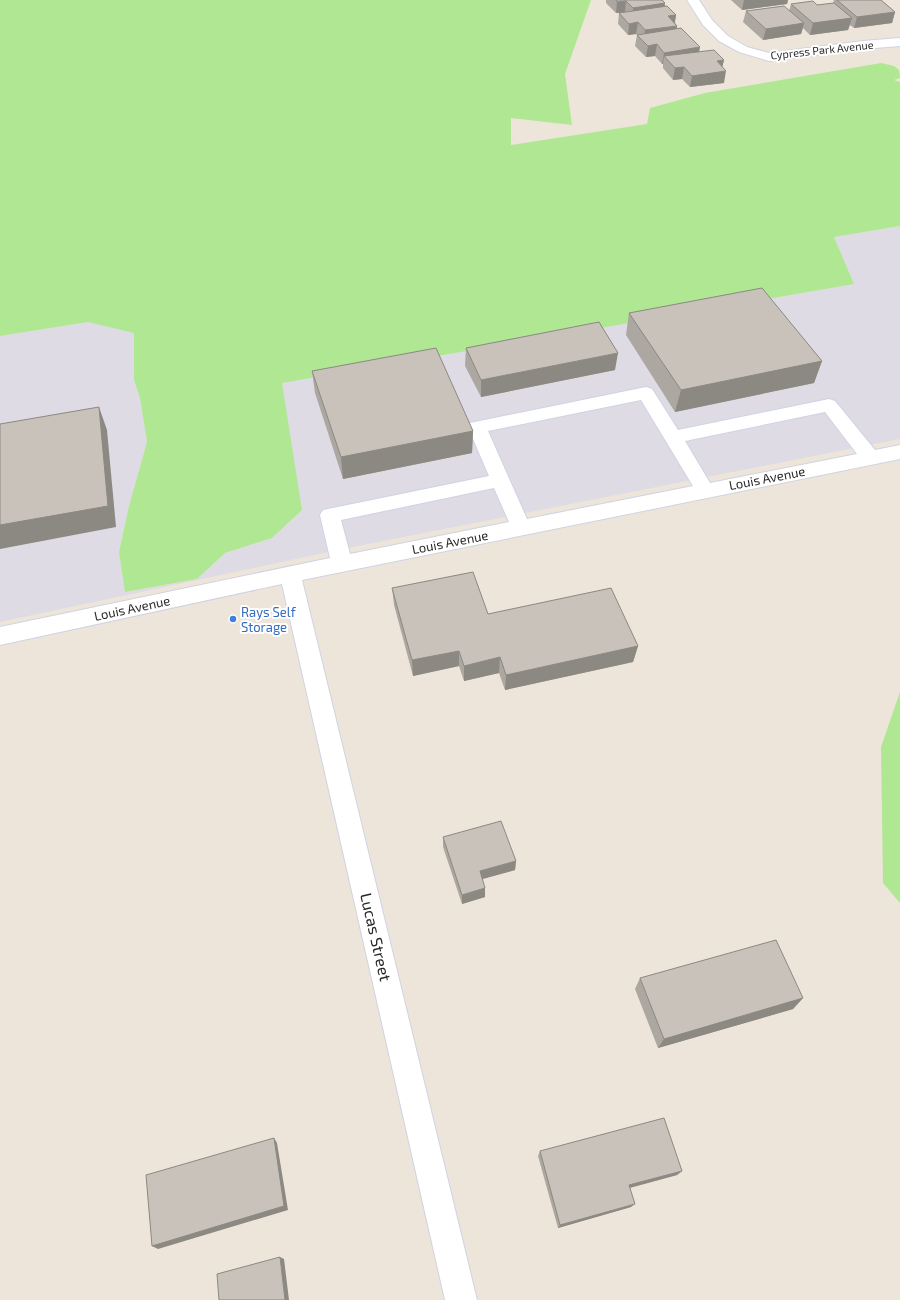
<svg xmlns="http://www.w3.org/2000/svg" width="900" height="1300" viewBox="0 0 900 1300" font-family="'Exo 2',sans-serif">
<rect width="100%" height="100%" fill="#ede5da"/>
<!-- industrial -->
<path fill="#dedbe4" d="M900 226V439L338 550 0 622V336L88 322 134 332V380L140 398 147 442 129 506 119 552 125 592 197 579 225 553 272 538 302 510 281 383 854 284 834 237Z"/>
<!-- green -->
<path fill="#b0e793" d="M0 0H591L565 74 572 125 511 118V145L647 124 650 108 705 93 881 63 894 66 899 70 900 78 894 80 900 82V226L834 237 854 284 282 383 302 510 272 538 225 553 197 579 125 592 119 552 129 506 147 442 140 398 134 380V333L88 322 0 336Z
M900 692V903L883 883 881 747Z"/>
<g fill="none" stroke-linecap="round" stroke-linejoin="round">
<defs>
<path id="minor" d="M687 0H699L712 20 728 36 747 47 769 53 863 41 900 38V46L863 49 769 61 739 52 719 41 703 25Z
M646 387 652 389 678 430 829 399 835 401 875 450 900 445V459L302 580 477 1300H445L282 584 0 645V627L330 558 320 515 323 510 489 476 468 427 470 423ZM641 400 693 486 527 519 488 431ZM825 412 857 454 710 483 685 441ZM494 488 509 522 350 554 341 520Z"/>
</defs>
<!-- minor casing -->
<use href="#minor" stroke="#cfd3e3" stroke-width="2"/>
<!-- minor -->
<use href="#minor" fill="#fff" fill-rule="evenodd"/>
</g>
<!-- wall -->
<path fill="#aca7a0" d="M606 0H663L665 7 676 15 675 23 677 26V29L699 52 724 60 722 67 724 83 690 87 682 79 673 80 663 68V64H662L655 56 646 57 635 46 637 35 636 34 628 35 618 24 619 13 625 12 616 13 606 3Z
M731 0H788L787 4 742 10Z
M834 0H881L895 12 892 23 854 28 850 25 848 30 810 35 803 28 801 34 763 40 743 22 746 11H789L791 4 817 5 833 3Z
M629 313 822 361 814 383 675 412 626 335Z
M466 348 615 370 481 397 465 366Z
M312 371 473 431 472 453 343 479 315 393Z
M392 588 488 614 638 646 633 662 505 690 499 673 464 681 459 666 413 676 394 605Z
M443 837 516 861 515 870 482 879 485 897 462 904 443 847Z
M640 978 803 998 793 1009 658 1048 635 989Z
M540 1151 682 1171 677 1175 630 1188 631 1207 558 1228 538 1156Z"/>
<!-- shaded-wall -->
<path fill="#8c8882" d="M656 0H663L662 4 665 3 664 15 632 19 633 8Z
M744 0H788L787 4 742 10Z
M626 1 625 12 616 13 617 2Z
M895 12 892 23 854 28 857 17Z
M676 15 674 26H677L675 37 643 41 645 30 668 16Z
M852 18 848 30 810 35 813 23Z
M638 22 636 34 628 35 629 24Z
M804 23 801 34 763 40 766 29Z
M657 44 655 56 646 57 648 46Z
M700 47 698 59 664 56 663 64H662L664 53Z
M724 60 721 72 726 71 724 83 690 87 692 76 717 61Z
M684 67 682 79 673 80 675 68Z
M618 353 615 370 481 397V380Z
M822 361 814 383 675 412 681 390Z
M99 407 107 430 116 527 0 549V525Z
M473 431 472 453 343 479 341 457Z
M638 646 633 662 505 690 506 675Z
M459 651V666L413 676 412 660Z
M500 657 499 673 464 681V666Z
M516 861 515 870 479 880 480 871Z
M485 888V897L462 904V895Z
M803 998 793 1009 658 1048 664 1039Z
M274 1138 277 1143 288 1210 158 1249 152 1246Z
M682 1171 677 1175 625 1189 629 1185Z
M635 1204 631 1207 558 1228 560 1225Z
M280 1257 284 1259 289 1300H285Z"/>
<!-- building -->
<path fill="#c8c2ba" stroke="#8c8882" d="M616 0H662L665 3 633 8 626 1 617 2Z
M837 0H881L895 12 857 17Z
M813 1 817 5 834 3 852 18 813 23 791 4Z
M667 6 676 15 668 16 677 26 645 30 638 22 629 24 619 13Z
M784 6 804 23 766 29 746 11Z
M681 28 700 47 664 53 657 44 648 46 637 35Z
M714 50 724 60 717 61 726 71 692 76 684 67 675 68 664 56Z
M762 288 822 361 681 390 629 313Z
M599 322 618 353 481 380 466 348Z
M436 348 473 431 341 457 312 371Z
M99 407 108 506 0 525V424Z
M473 572 488 614 611 588 638 646 506 675 500 657 464 666 459 651 412 660 392 588Z
M501 821 516 861 480 871 485 888 462 895 443 837Z
M776 940 803 998 664 1039 640 978Z
M664 1118 682 1171 629 1185 635 1204 560 1225 540 1151Z
M274 1138 284 1206 152 1246 146 1175Z
M280 1257 285 1300H219L217 1274Z"/>
<!-- markers -->
<circle fill="#3f7fe0" stroke="#fff" stroke-width="1.5" cx="233" cy="619" r="4"/>
<g text-anchor="middle" stroke-width="4" stroke-linejoin="round" paint-order="stroke">
<!-- far-street labels -->
<g font-size="11" fill="#292929" stroke="#fff">
<text transform="translate(822 50) rotate(-6)" y="4">Cypress Park Avenue</text>
</g>
<!-- street labels -->
<g font-size="13" fill="#292929" stroke="#fff">
<text transform="translate(767 478) rotate(-11)" y="5">Louis Avenue</text>
<text transform="translate(450 542) rotate(-11)" y="5">Louis Avenue</text>
<text transform="translate(132 608) rotate(-12)" y="5">Louis Avenue</text>
</g>
<!-- shop labels -->
<g font-size="13" fill="#366cbe" stroke="#fff" text-anchor="start">
<text x="241" y="617">Rays Self<tspan x="241" dy="15">Storage</tspan></text>
</g>
<!-- near-street labels -->
<g font-size="16" fill="#292929" stroke="#fff">
<text transform="translate(376 937) rotate(77)" y="6">Lucas Street</text>
</g>
</g>
</svg>
